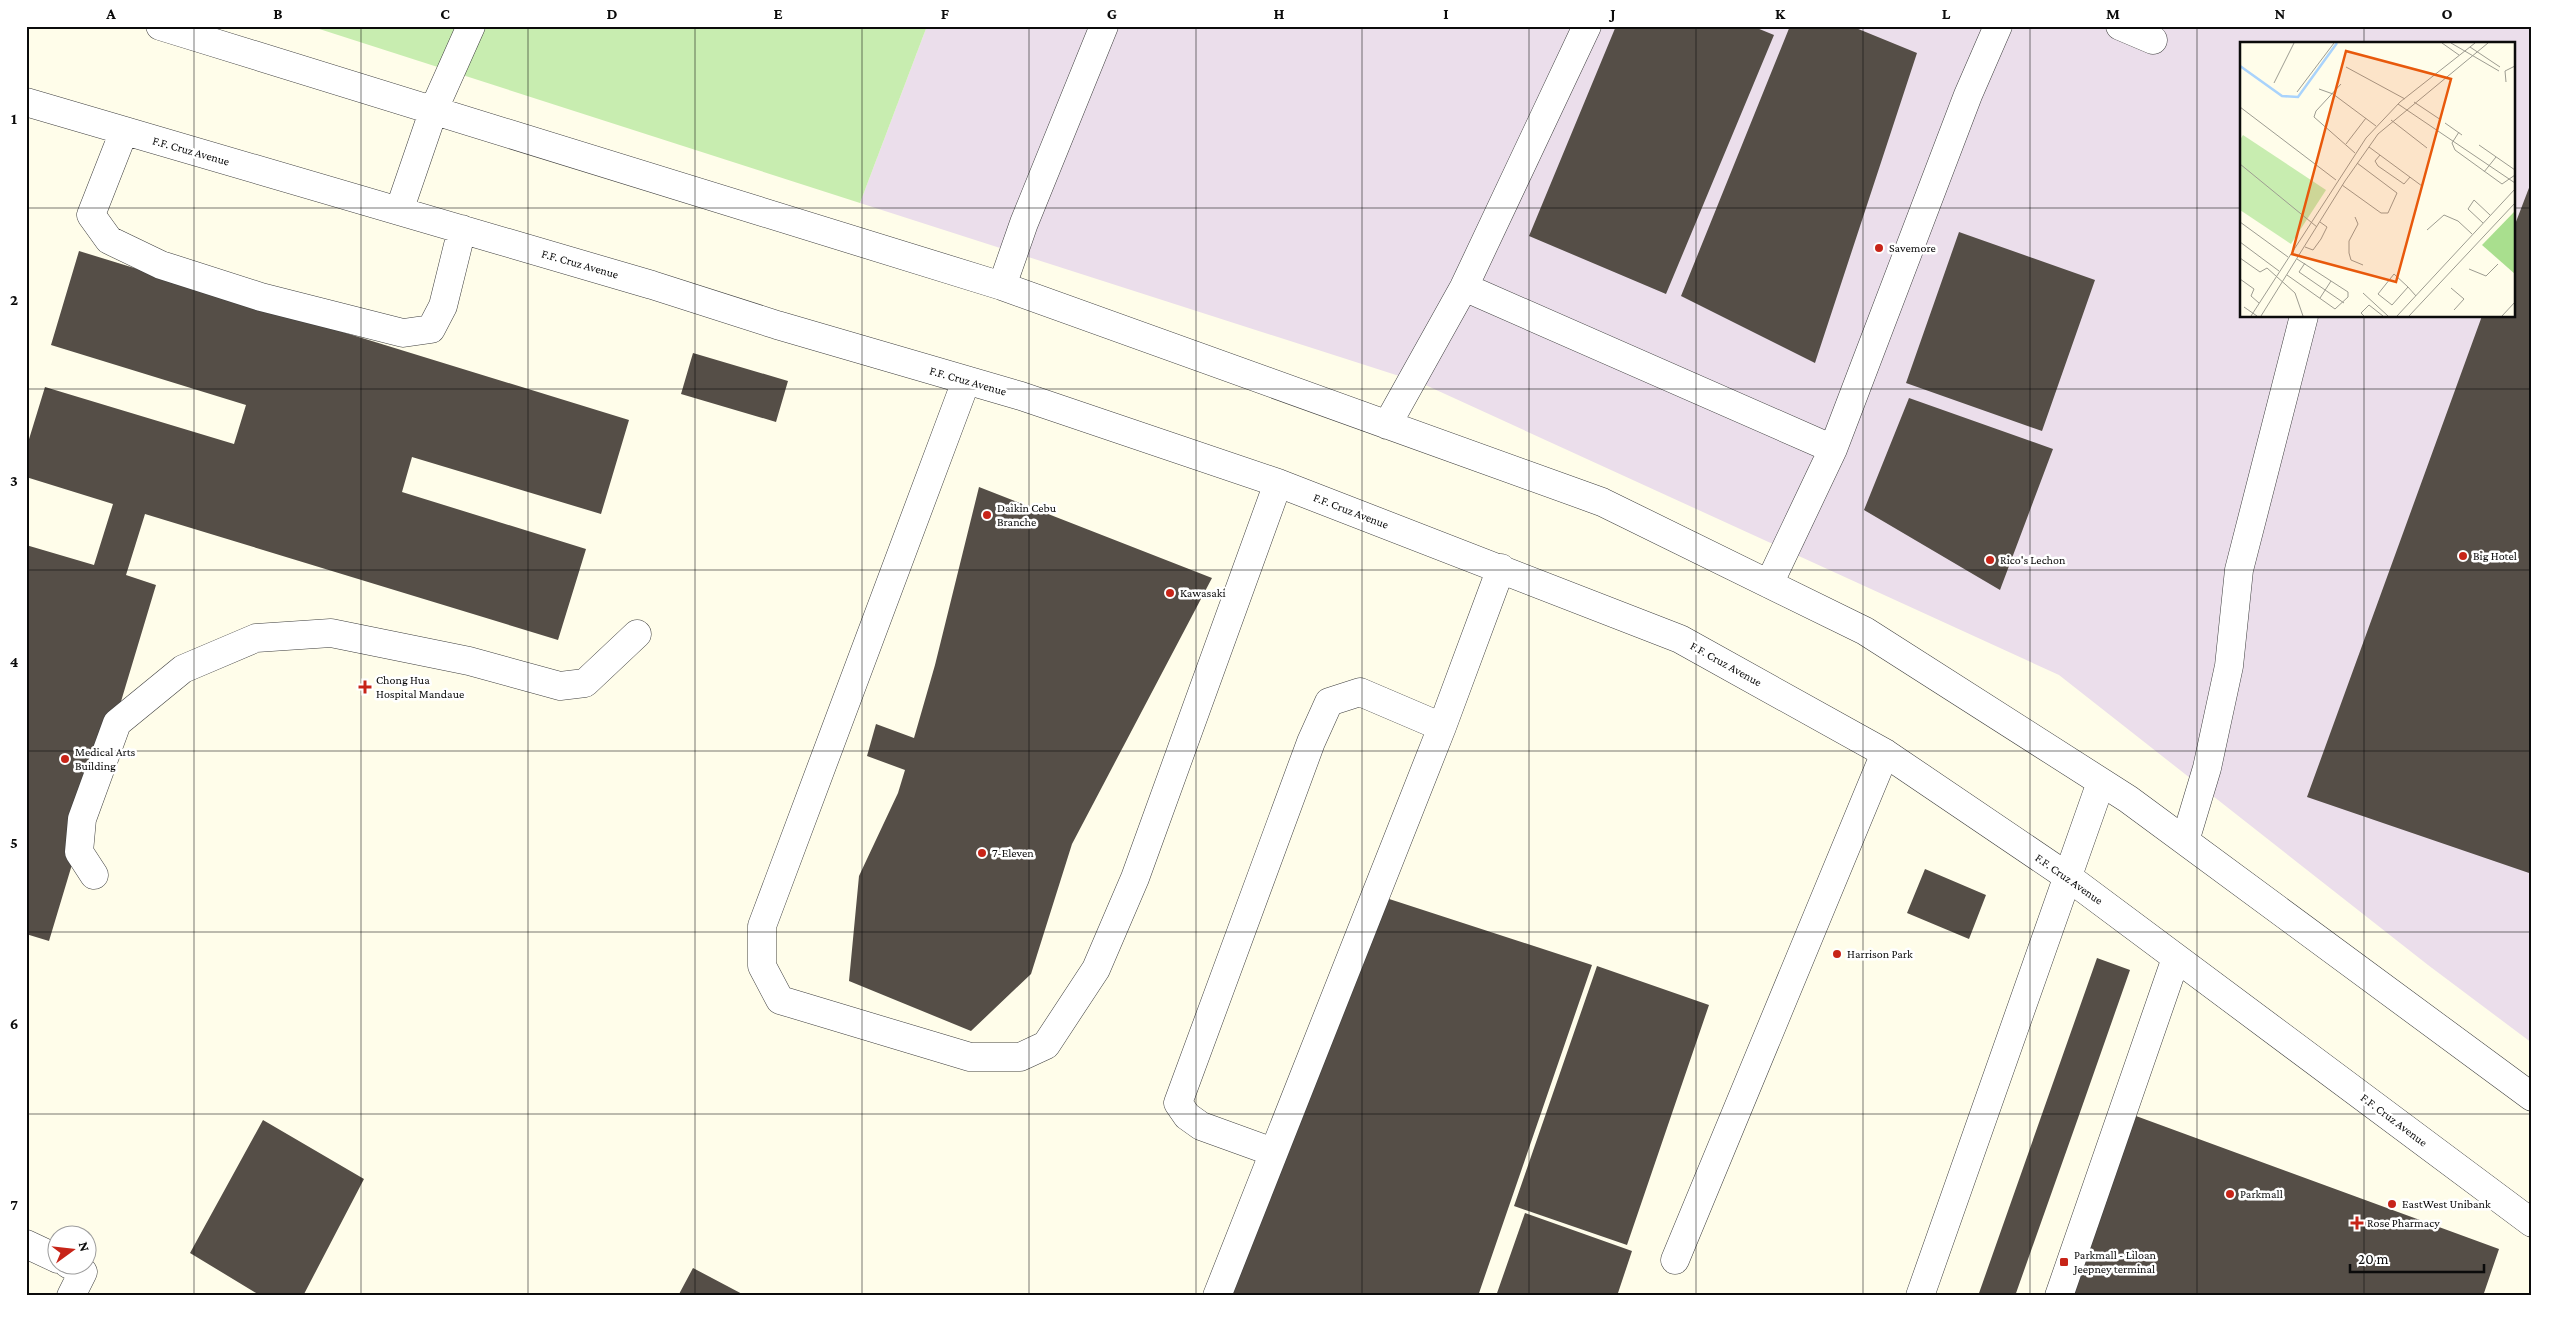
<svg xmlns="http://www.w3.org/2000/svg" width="2558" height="1322" viewBox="0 0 2558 1322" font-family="'Crimson Pro',serif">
<rect width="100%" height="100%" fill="#fffdea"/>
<!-- industrial -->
<path fill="#ebdeeb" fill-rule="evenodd" d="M927 26H2532V1043L2428 965 2059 675 1421 383 860 203ZM2242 44H2514V316H2242Z"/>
<!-- green -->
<path fill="#c8edb0" d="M310 26H927L860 203Z"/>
<!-- building -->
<path fill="#554e47" d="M1616 26H1752L1774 35 1666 294 1529 236Z
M1790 26H1851L1917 53 1815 363 1681 296Z
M2532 180V874L2307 797 2482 316H2514V227Z
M1959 232 2095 280 2042 431 1906 383Z
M79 251 629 420 601 514 412 457 402 492 586 549 558 640 145 514 126 575 156 585 49 941 26 934V545L94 565 113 504 26 477V449L45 387 234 444 246 405 51 345Z
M693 353 788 381 776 422 681 394Z
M1909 398 2053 449 2000 590 1864 510Z
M979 487 1212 578 1072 844 1031 974 971 1031 849 981 859 876 898 793 905 770 867 756 876 724 914 738 935 665Z
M1925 869 1986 895 1969 939 1907 913Z
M1380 896 1592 965 1478 1296H1224Z
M2097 958 2130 970 2077 1121 2015 1296H1978Z
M1597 966 1709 1005 1627 1245 1514 1206Z
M2136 1116 2499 1249 2483 1296H2073Z
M263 1120 364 1179 303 1296H261L190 1253Z
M1525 1213 1632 1251 1617 1296H1496Z
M693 1268 746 1296H678Z"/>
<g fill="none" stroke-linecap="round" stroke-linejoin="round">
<defs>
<path id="minor" d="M160 26 1002 286 1602 502 1865 631 2128 799 2532 1097
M2120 26 2153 40
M26 102 652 285 777 325 1021 396 1278 483 1680 639 1885 753 2068 877 2532 1223
M124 131 91 215 109 240 161 265 261 297 403 333 431 329 443 306 462 229
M399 211 434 109 471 26
M1002 286 1024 223 1104 26
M1464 287 1833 449
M966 381 762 926V966L780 1000 970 1057H1020L1046 1045 1096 969 1135 878 1278 483
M1387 425 1464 287 1587 26
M1769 584 1833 449 1968 95 1998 26
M2185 841 2207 768 2229 666 2239 570 2304 316
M94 875 79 852 82 819 117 723 183 669 256 638 331 633 469 661 560 686 585 683 637 634
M1273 1152 1201 1126 1187 1116 1178 1103 1311 742 1329 702 1360 692 1442 727
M26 1244 58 1259
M1675 1260 1885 753
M68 1264 83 1272 71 1296
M1217 1296 1442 727 1501 568
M1920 1296 2101 782
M2059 1296 2176 958"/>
</defs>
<!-- minor casing -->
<use href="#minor" stroke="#3e3e3e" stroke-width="29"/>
<!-- minor -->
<use href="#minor" stroke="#fff" stroke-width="28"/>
</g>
<!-- grid -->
<path fill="none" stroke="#0b0b0b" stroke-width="1" stroke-opacity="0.55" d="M194 26V1296M361 26V1296M528 26V1296M695 26V1296M862 26V1296M1029 26V1296M1196 26V1296M1362 26V1296M1529 26V1296M1696 26V1296M1863 26V1296M2030 26V1296M2197 26V1296M2364 26V44M26 208H2242M2514 208H2532M2364 316V1296M26 389H2532M26 570H2532M26 751H2532M26 932H2532M26 1114H2532"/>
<!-- markers -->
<g fill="#c72418" stroke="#fff" stroke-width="2">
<circle cx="1879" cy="248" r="5"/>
<circle cx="987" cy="515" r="5"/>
<circle cx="2463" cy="556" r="5"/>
<circle cx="1990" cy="560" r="5"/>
<circle cx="1170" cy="593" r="5"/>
<path d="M362.5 679.5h5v5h5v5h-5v5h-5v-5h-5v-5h5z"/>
<circle cx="65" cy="759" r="5"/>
<circle cx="982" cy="853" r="5"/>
<circle cx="1837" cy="954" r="5"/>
<circle cx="2230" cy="1194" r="5"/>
<circle cx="2392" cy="1204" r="5"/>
<path d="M2354.5 1215.5h5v5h5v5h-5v5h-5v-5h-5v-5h5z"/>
<rect x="2059" y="1257" width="10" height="10" rx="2.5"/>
</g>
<g text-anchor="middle" stroke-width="5" stroke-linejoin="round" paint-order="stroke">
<!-- street labels -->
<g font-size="12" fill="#0b0b0b" stroke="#fff">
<text transform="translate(191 151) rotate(16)" y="4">F.F. Cruz Avenue</text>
<text transform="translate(580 264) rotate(16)" y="4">F.F. Cruz Avenue</text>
<text transform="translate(968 381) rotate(16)" y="4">F.F. Cruz Avenue</text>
<text transform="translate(1351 511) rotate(21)" y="4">F.F. Cruz Avenue</text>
<text transform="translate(1726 664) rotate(29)" y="4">F.F. Cruz Avenue</text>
<text transform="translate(2069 879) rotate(35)" y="4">F.F. Cruz Avenue</text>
<text transform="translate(2394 1120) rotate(37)" y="4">F.F. Cruz Avenue</text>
</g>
<!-- poi labels -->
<g font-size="12" fill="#0b0b0b" stroke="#fff" text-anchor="start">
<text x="1889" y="252">Savemore</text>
<text x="997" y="512">Daikin Cebu<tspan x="997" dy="14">Branche</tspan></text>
<text x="2473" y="560">Big Hotel</text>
<text x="2000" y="564">Rico's Lechon</text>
<text x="1180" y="597">Kawasaki</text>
<text x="376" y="684">Chong Hua<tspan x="376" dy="14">Hospital Mandaue</tspan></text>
<text x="75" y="756">Medical Arts<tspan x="75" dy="14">Building</tspan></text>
<text x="992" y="857">7-Eleven</text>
<text x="1847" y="958">Harrison Park</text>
<text x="2240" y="1198">Parkmall</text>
<text x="2402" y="1208">EastWest Unibank</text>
<text x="2367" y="1227">Rose Pharmacy</text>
<text x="2074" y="1259">Parkmall - Liloan<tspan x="2074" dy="14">Jeepney terminal</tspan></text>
</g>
</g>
<!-- overview -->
<g transform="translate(2240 42)">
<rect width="275" height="275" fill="#fffdea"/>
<path d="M3 93 86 148 51 202 0 168V98Z" fill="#c8edb0"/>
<path d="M275 169V232L242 203Z" fill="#a9df8e"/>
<path fill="none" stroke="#a9d3fc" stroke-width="2.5" d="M0 24 42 54 58 55 97 1"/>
<path fill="none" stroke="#9d9c91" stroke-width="1" d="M202 1 219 13M211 1 259 29M230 5 260 25M106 25 165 57M266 40 265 29 275 24M34 41 54 1M101 42 76 69 74 75 115 111M79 47 93 52 136 84M57 50 94 1M174 60 201 78M158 62 275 141M0 65 96 138M151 78 187 106M205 81 222 93M219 90 212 101 215 108 262 142 275 133M106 102 126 76M239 103 275 128M129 105 182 144M140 113 135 119 138 124 164 142 170 135M0 122 77 185M244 130 256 115M102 143 141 171H148L157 151 117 121M115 175 118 182 109 199V211L111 218 123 223M0 180 48 215M243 181 228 167 234 158 250 173M187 188 204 173 218 179 232 192M0 200 39 229M65 205 73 208 81 197 87 185 80 180M0 216 20 230 27 226 55 251 63 274M65 221 59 230 104 261M229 227 246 234 258 222M47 233 95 267 108 255V250L57 217M0 237 14 247 11 254 19 261M168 245 152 263 138 252 154 232 168 245 176 254M211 246 224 257 214 268M123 251 148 274M80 256 91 239M4 265 17 274M11 274 126 96 160 60 235 1M21 274 105 139 138 92 248 1M124 274 121 271 129 263 143 274M157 274 275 147M169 274 275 161M262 274 275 260"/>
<path fill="#e8590c" fill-opacity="0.15" stroke="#e8590c" stroke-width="2.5" d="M106 9 211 37 156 240 52 212Z"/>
<rect width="275" height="275" fill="none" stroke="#0b0b0b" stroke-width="2.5"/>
</g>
<!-- border -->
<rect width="2558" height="1322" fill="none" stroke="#ffffff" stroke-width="55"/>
<!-- north arrow -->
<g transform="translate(72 1250) rotate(75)"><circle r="24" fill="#ffffff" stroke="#9d9d9d"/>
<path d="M0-4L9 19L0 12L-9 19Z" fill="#c72418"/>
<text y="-8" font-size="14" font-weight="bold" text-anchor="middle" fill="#0b0b0b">N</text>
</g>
<!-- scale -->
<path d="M2350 1264v8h134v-8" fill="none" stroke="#0b0b0b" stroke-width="2.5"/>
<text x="2358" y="1264" font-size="15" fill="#0b0b0b" stroke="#ffffff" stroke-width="4" paint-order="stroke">20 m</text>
<rect x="28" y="28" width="2502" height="1266" fill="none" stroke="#0b0b0b" stroke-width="2"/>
<g font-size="16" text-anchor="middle" font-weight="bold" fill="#0b0b0b">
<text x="111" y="19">A</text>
<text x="278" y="19">B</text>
<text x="445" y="19">C</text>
<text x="612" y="19">D</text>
<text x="778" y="19">E</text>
<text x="945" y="19">F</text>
<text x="1112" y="19">G</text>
<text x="1279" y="19">H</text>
<text x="1446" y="19">I</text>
<text x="1613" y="19">J</text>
<text x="1780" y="19">K</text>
<text x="1946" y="19">L</text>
<text x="2113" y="19">M</text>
<text x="2280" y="19">N</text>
<text x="2447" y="19">O</text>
<text x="14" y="124">1</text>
<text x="14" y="305">2</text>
<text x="14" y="486">3</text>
<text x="14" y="667">4</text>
<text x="14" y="848">5</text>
<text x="14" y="1029">6</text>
<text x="14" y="1210">7</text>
</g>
</svg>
